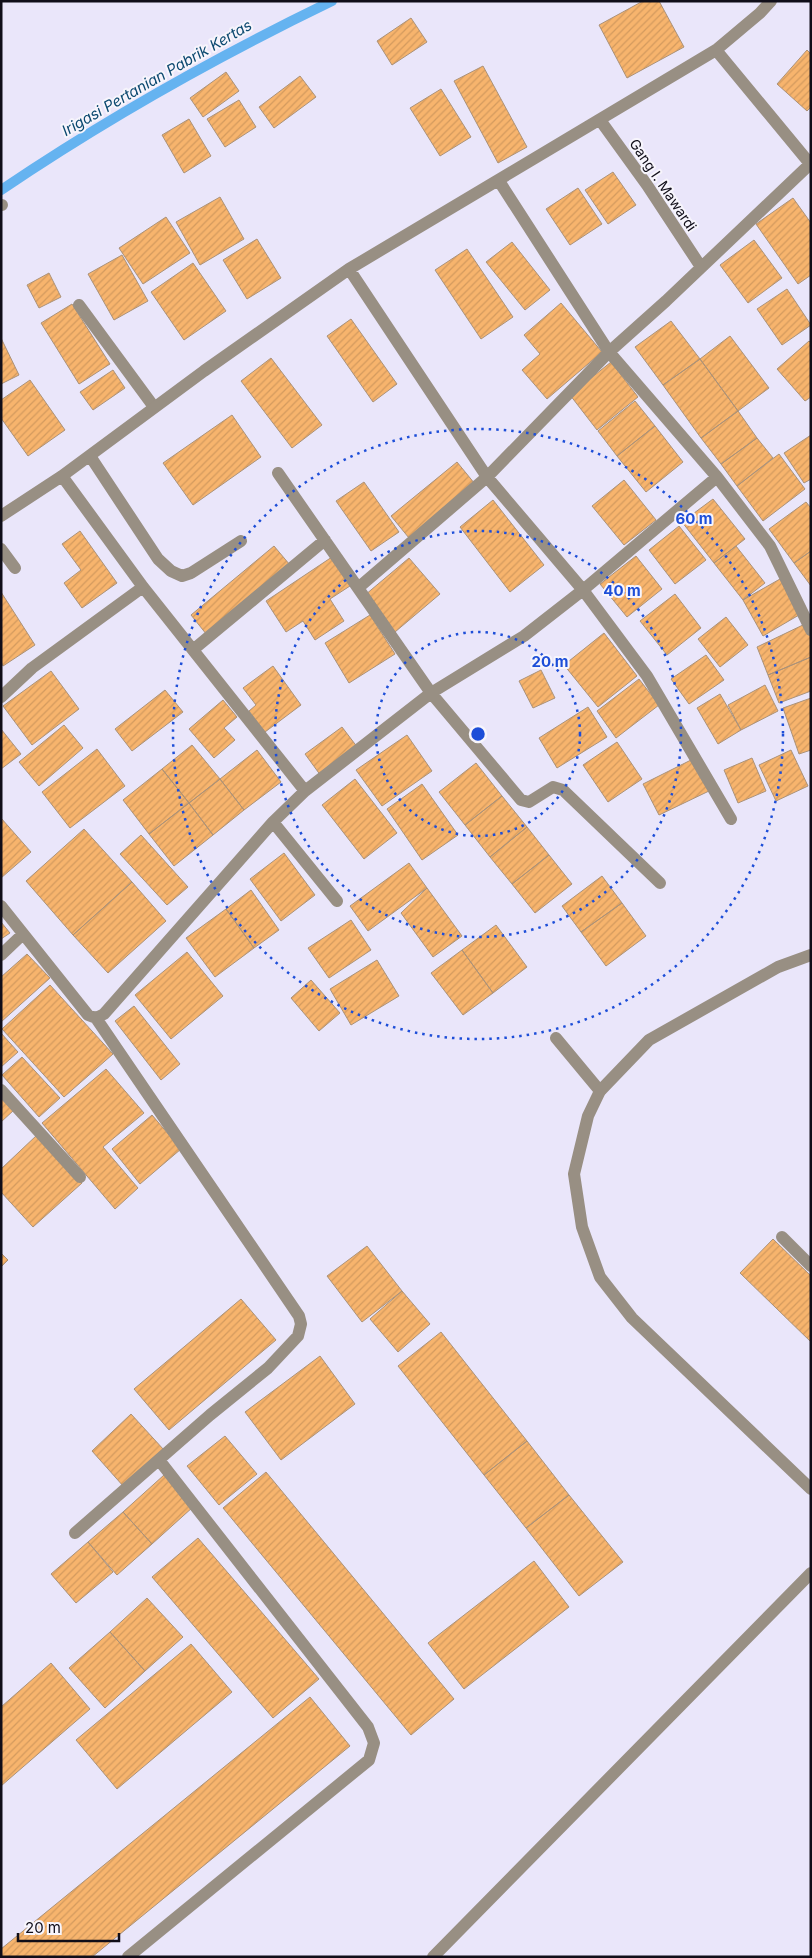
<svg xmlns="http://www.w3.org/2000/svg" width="812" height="1958" viewBox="0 0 812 1958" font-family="Inter,sans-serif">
<defs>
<pattern id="building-hatch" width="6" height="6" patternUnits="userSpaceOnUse" patternTransform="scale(1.25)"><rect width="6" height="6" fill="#f7b46d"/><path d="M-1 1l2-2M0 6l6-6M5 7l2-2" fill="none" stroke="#d39a5e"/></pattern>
</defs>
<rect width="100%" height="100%" fill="#eae6fa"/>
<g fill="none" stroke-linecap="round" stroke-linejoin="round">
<!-- stream -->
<path stroke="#65b3f0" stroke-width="10" d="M1 190C106 119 218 56 332 1"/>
</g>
<!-- building -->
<path fill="url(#building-hatch)" stroke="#ab9279" d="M643 1H659L684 47 627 78 599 25Z
M411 18 427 42 392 65 377 41Z
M807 50 811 54V107L807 111 777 84Z
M483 66 527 147 498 163 454 81Z
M226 72 239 91 203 117 190 98Z
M300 76 316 97 274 128 259 107Z
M441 89 471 137 440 156 410 108Z
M239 100 256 127 225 147 207 119Z
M189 119 211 156 184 173 162 135Z
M613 172 636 205 608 224 585 190Z
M578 188 602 224 570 245 546 209Z
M220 197 244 239 200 265 176 222Z
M793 198 811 223V275L798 284 756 224Z
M166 217 190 253 143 284 119 248Z
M257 239 281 278 247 299 223 260Z
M754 240 782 278 748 303 720 265Z
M512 242 550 290 525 310 486 262Z
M467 249 513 317 481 339 435 270Z
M122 255 148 301 114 320 88 274Z
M193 263 226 311 184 340 151 292Z
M49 273 61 297 39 308 27 285Z
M787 289 811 325 782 345 757 309Z
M561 303 602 352 547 399 522 370 540 354 524 335Z
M72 304 110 364 79 384 41 323Z
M351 319 397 384 373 402 327 336Z
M671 321 700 359 663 385 635 347Z
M730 336 769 388 738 411 700 359Z
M1 338 19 375 1 384Z
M809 341 811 343V397L805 401 777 369Z
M271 358 322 425 292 448 241 381Z
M700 359 738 411 701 438 663 385Z
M611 362 638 397 597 430 570 395Z
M113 370 125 388 93 410 80 392Z
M30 380 65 430 28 456 1 418V400Z
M635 401 655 426 617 456 598 431Z
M738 411 757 438 721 464 701 438Z
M232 415 261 457 193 505 163 463Z
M655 426 683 462 646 492 617 456Z
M811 435V479L804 483 784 453Z
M757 438 773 458 737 486 721 464Z
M779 454 805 489 763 521 737 486Z
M457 462 475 484 409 538 391 516Z
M624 480 656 520 624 545 592 506Z
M364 482 399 532 371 551 336 501Z
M713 499 745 539 714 563 682 522Z
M493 500 544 565 510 592 460 527Z
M806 502 811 508V551L794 563 769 529Z
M679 526 706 560 675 584 649 550Z
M80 531 117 583 82 608 64 583 81 570 62 544Z
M274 546 290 565 207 635 191 615Z
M736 546 765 583 743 600 714 563Z
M811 551V586L794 563Z
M335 555 353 584 330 599 344 621 315 640 303 621 286 632 266 601Z
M636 556 662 589 627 617 600 584Z
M409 558 440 594 395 632 365 595Z
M780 579 799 615 763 636 743 600Z
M1 592 35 645 3 666 1 662Z
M675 594 701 628 667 655 640 621Z
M370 615 395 654 349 683 325 643Z
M726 617 748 645 720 667 698 639Z
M805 624 811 638V657L768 675 757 647Z
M604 633 637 676 598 707 564 665Z
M706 655 724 680 689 704 671 679Z
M811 657V691L779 703 768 675Z
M273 666 301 705 265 732 249 711 256 705 243 688Z
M541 670 555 698 533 708 519 681Z
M51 671 79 709 32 745 3 706Z
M639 679 659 705 616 738 597 711Z
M765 685 778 711 741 730 728 705Z
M165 690 183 712 132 751 115 729Z
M720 694 741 730 718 744 697 708Z
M811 698V750L799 754 783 708Z
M223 700 237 717 224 728 235 740 214 758 189 729Z
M588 707 607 737 557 768 539 738Z
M64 725 83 748 39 786 19 762Z
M342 727 358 748 321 776 305 754Z
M1 729 21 754 1 769Z
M407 735 432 771 382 806 356 770Z
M617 742 642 779 608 802 583 765Z
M192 745 220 779 189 803 162 769Z
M97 749 125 786 70 828 42 792Z
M257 750 281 782 244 810 220 779Z
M791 750 808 786 776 801 759 765Z
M752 758 766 791 738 803 724 770Z
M693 759 709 791 659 815 643 784Z
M476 763 502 796 465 825 439 792Z
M162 769 189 803 149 834 123 800Z
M220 779 244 810 213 835 189 803Z
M355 779 397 833 364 859 322 805Z
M422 784 458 835 422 860 387 809Z
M502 796 527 827 490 857 465 825Z
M189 803 213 835 174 866 149 834Z
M1 818 31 852 1 878Z
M527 827 549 855 512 884 490 857Z
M84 829 132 882 73 935 26 881Z
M141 835 188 887 167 905 120 854Z
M284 853 315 895 281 921 250 879Z
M549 855 572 884 535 913 512 884Z
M409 863 427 888 368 931 350 906Z
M602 876 622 903 581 932 562 906Z
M132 882 166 921 108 973 73 935Z
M427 888 462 936 433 957 401 913Z
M251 890 279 930 254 948 226 909Z
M622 903 646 936 606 966 581 932Z
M226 909 254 948 215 977 186 938Z
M351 920 371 950 329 978 308 948Z
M1 922 10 933 1 939Z
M496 925 527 967 493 993 462 950Z
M462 950 493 993 463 1015 431 973Z
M187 952 223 996 171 1039 135 995Z
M27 954 50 978 1 1022V977Z
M377 960 399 996 351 1025 330 989Z
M311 980 340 1013 319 1031 291 998Z
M50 985 113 1054 64 1097 2 1029Z
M134 1006 180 1064 161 1080 115 1021Z
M1 1033 18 1052 1 1067Z
M22 1057 60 1098 39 1117 2 1075Z
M106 1069 144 1113 103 1147 138 1188 115 1209 42 1123Z
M1 1096 14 1110 1 1122Z
M152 1115 181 1149 140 1184 112 1149Z
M37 1135 82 1183 33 1227 1 1192V1169Z
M773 1239 811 1276V1342L740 1273Z
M367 1246 402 1291 362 1322 327 1276Z
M1 1253 8 1260 1 1267Z
M402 1291 430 1324 398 1352 370 1319Z
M241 1299 276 1340 169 1430 134 1389Z
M441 1332 527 1441 484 1475 398 1366Z
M320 1356 355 1404 281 1460 245 1412Z
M131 1414 164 1450 124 1487 92 1451Z
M225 1436 257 1474 219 1505 187 1466Z
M527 1441 569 1495 526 1528 484 1475Z
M266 1472 454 1699 411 1735 223 1508Z
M164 1475 193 1507 152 1544 123 1512Z
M569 1495 623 1562 579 1596 526 1528Z
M123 1512 152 1544 117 1575 88 1542Z
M198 1538 319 1679 273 1718 152 1577Z
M88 1542 113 1572 76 1603 51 1574Z
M534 1561 569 1607 464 1689 428 1643Z
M147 1598 183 1637 145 1671 110 1632Z
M110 1632 145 1671 105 1708 69 1668Z
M191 1644 232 1692 117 1789 76 1740Z
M51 1663 90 1709 1 1786V1707Z
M310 1697 350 1746 92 1957H1V1949Z"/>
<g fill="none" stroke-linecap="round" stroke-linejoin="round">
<!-- service -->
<path stroke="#988f83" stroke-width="12" d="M79 305 154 407
M1 549 15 568
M556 1038 600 1091
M782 1237 811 1266"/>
<!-- minor -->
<path stroke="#988f83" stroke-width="12" d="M716 50 811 165
M600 120 647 185 701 267
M499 181 609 352 717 477
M1 205H2
M90 456 158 559 171 571 182 576 191 573 241 541
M278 473 431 693 521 800 529 802 553 787 563 790 660 883
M62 476 143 587 305 791
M1 516 62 476 204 371 349 269 716 50 760 13 771 1
M358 588 487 477 609 352 666 301 810 164
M194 649 325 540
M1 697 32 668 143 587
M731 819 647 676 583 590 717 477 770 546 811 630
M273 822 337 901
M1 906 88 1015 96 1018 299 1316 301 1324 298 1336 268 1368 210 1415 75 1533
M1 955 23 934
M811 955 778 967 649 1040 600 1091 588 1116 574 1174 582 1227 600 1277 632 1318 811 1489
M96 1018 104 1014 273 822 305 791 431 693 524 636 583 590 487 477 349 269
M1 1090 80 1177
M128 1957 369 1760 374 1743 368 1727 159 1460
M433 1957 811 1573"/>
</g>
<!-- distance rings -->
<g fill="none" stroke="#1d4ed8" stroke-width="2.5" stroke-dasharray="2.5 5">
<circle cx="478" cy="734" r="102"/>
<circle cx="478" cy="734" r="203"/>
<circle cx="478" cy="734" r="305"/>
</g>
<g text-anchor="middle" stroke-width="4" stroke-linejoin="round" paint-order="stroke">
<!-- street labels -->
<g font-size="14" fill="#100e19" stroke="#f7f5fc">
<text transform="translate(663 185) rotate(56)" y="5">Gang I. Mawardi</text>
</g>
<!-- water labels -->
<g font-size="15" font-style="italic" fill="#0b486f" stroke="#f7f5fc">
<text transform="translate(157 78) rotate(-30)" y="5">Irigasi Pertanian Pabrik Kertas</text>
</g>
</g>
<circle cx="478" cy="734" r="8" fill="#1d4ed8" stroke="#f7f5fc" stroke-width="2.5"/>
<g font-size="15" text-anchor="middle" font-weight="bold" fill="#1d4ed8" stroke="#f7f5fc" stroke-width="4" stroke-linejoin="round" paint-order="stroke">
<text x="694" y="524">60 m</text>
<text x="622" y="596">40 m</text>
<text x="550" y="667">20 m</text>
</g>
<!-- border -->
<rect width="812" height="1958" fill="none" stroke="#100e19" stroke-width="5"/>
<!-- scale -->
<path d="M18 1933v8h101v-8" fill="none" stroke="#100e19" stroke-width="2.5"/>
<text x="25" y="1933" font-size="15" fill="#100e19" stroke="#f7f5fc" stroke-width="4" paint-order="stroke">20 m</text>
</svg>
